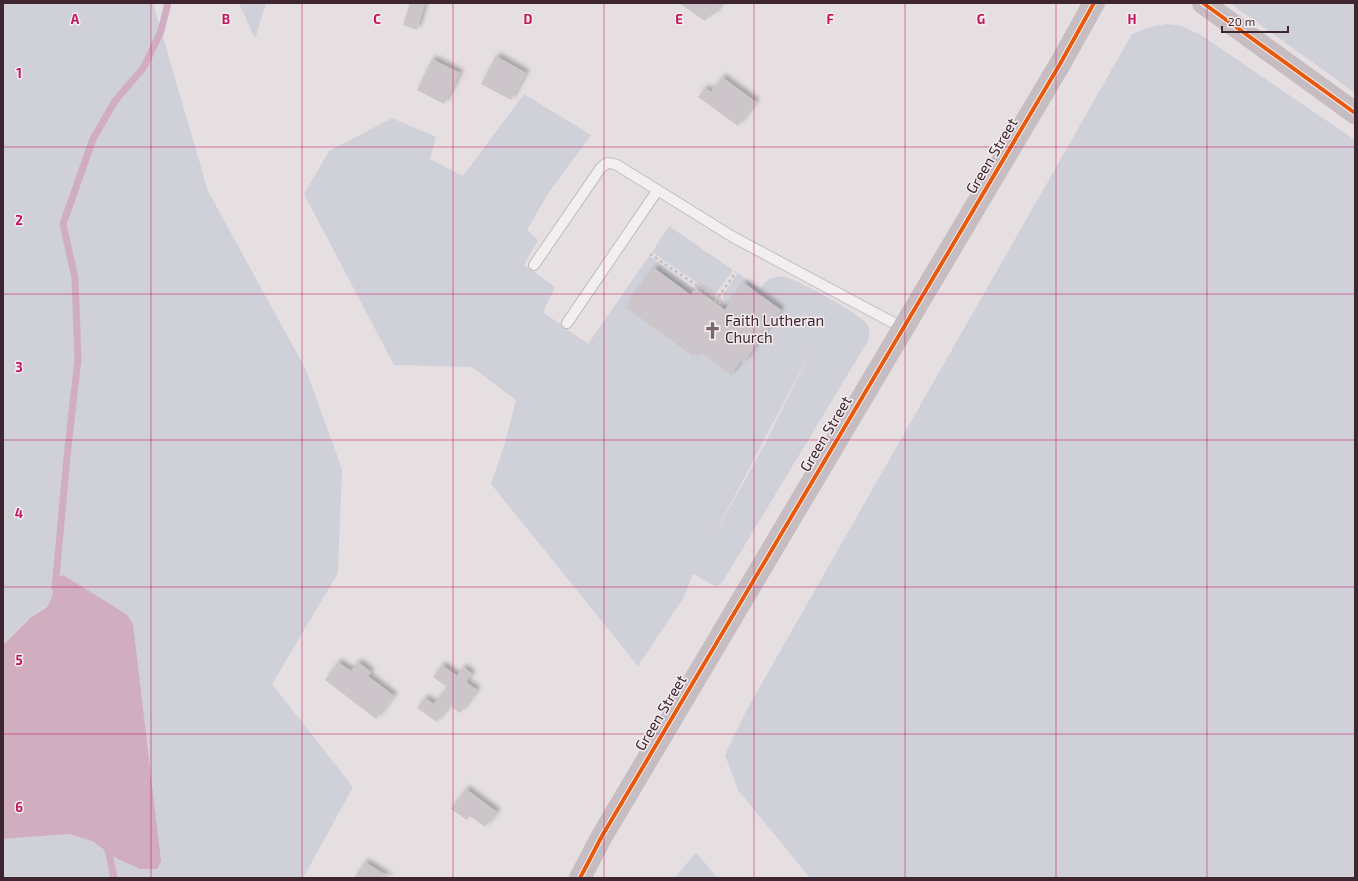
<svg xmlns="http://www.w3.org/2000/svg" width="1358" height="881" viewBox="0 0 1358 881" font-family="'Exo 2',sans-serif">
<defs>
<filter id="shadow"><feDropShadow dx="3.5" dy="-3.5" stdDeviation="2" flood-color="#0004"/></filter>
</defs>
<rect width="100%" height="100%" fill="#e5dfe2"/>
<!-- green -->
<path fill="#d0d0d9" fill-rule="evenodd" d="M3 3H153L208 191 306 370 342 469 338 573 272 684 353 787 303 878H3V839L68 834 92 841 116 858 52 588C53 608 44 607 30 618 20 626 11 636 3 645Z
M239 3H266L255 39Z
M1230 3H1355V93Z
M1166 24 1182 26 1201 35 1355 140V878H810L738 790 725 755 746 711 1132 34 1147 28Z
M524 94 591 135 547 195 527 230 538 240 524 265 555 287 543 312 588 344 649 256 695 289 691 295 654 269 626 308 694 357 698 351 731 374 741 360 744 362V283L725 310 722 308 725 303 723 295 738 273 760 289C766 280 772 276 783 277 794 277 862 315 867 324 870 329 869 333 869 339L725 578 720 585 715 586 693 574 684 597 638 666 491 484 505 443 516 400 472 367 394 365 304 194 329 151 392 118 436 137 430 159 463 176ZM812 349 766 442 711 541Z
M669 226 733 270 715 295 652 252Z
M696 852 717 878H675Z"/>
<!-- water -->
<path fill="#d1adc0" d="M63 575 126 614 133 624 161 861 157 869H140L116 858 92 841 68 834 3 839V645L30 618 47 607 52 597 54 580Z"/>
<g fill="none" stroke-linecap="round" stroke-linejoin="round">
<!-- stream -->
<path stroke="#d1adc0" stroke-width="7" d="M55 588 68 447 78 359 75 278 63 224 93 139 115 101 144 67 161 31 168 3
M106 845 109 853 114 878"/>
</g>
<!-- building -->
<path fill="#ccc5c9" filter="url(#shadow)" d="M410 3H425L417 30 403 25Z
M679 3H722L714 15 710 13 705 21Z
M496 56 526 73 511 100 481 84Z
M432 59 460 73 444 104 417 90Z
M722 77 756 102 738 126 698 97 705 88 711 92Z
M654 268 691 295 695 288 725 310 744 283 781 310 744 362 741 360 731 375 698 351 694 357 626 308Z
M338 662 351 671 358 662 371 672 368 676 394 696 376 719 325 680Z
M442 665 457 676 463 667 472 674 466 682 477 690 460 713 449 705 437 722 417 708 425 698 434 704 447 687 433 677Z
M466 789 497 812 485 827 470 816 467 820 451 809Z
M365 862 390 878H354Z"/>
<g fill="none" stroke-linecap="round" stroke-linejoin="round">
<defs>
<path id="lane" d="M534 265 600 169C606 162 609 162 617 165L733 237 903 328
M567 323 657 191"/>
</defs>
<!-- lane casing -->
<use href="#lane" stroke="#c1bcbe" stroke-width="12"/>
<!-- path -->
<path stroke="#c5bfc2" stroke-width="2.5" stroke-dasharray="3 3" stroke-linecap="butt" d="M650 254 717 299 720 302 719 305
M715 302 736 272"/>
<!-- lane -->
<use href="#lane" stroke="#f2eff0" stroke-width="10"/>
<!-- secondary -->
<path stroke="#c5bdc1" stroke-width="22" d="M1203 3 1355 113
M580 878 602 836 1060 64 1094 3"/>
<defs>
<path id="cycleway" d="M1203 3 1355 113
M580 878 602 836 1060 64 1094 3"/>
</defs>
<!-- cycleway casing -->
<use href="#cycleway" stroke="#f5ecf0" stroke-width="6"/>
<!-- cycleway -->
<use href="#cycleway" stroke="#e8590c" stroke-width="4"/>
</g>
<!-- grid -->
<path fill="none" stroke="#c2185b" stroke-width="1" stroke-opacity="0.55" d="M151 3V878M302 3V878M453 3V878M604 3V878M754 3V878M905 3V878M1056 3V878M1207 3V878M3 147H1355M3 294H1355M3 440H1355M3 587H1355M3 734H1355"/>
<!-- icons -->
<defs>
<symbol id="church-bare" viewBox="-9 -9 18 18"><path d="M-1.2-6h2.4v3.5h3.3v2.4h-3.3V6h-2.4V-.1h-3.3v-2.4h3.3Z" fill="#78676e" stroke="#f5ecf0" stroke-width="2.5" paint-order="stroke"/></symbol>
</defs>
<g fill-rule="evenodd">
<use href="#church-bare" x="700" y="318" width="25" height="25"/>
</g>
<g text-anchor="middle" stroke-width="3" stroke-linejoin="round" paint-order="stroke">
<!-- street labels -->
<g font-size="15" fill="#3e2630" stroke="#f5ecf0">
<text transform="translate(992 156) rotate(-59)" y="5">Green Street</text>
<text transform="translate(826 434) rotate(-59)" y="5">Green Street</text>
<text transform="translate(661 713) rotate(-59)" y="5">Green Street</text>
</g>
<!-- poi labels -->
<g font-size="15" fill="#3e2630" stroke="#f5ecf0" text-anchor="start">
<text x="725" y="326">Faith Lutheran<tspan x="725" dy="17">Church</tspan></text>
</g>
</g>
<g font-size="13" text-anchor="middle" font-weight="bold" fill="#c2185b" stroke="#f5ecf0" stroke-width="3" stroke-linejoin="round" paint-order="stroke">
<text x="75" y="24">A</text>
<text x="226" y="24">B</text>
<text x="377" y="24">C</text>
<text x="528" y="24">D</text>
<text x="679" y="24">E</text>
<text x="830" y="24">F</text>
<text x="981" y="24">G</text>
<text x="1132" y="24">H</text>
<text x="19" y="78">1</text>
<text x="19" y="225">2</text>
<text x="19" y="372">3</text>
<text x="19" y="518">4</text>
<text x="19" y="665">5</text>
<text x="19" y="812">6</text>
</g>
<!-- border -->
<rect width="1358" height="881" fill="none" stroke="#3e2630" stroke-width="8"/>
<!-- scale -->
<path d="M1222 26v6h66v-6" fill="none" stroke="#3e2630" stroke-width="2"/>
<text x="1228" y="26" font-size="12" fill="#3e2630" stroke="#f5ecf0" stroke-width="3" paint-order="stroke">20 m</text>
</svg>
